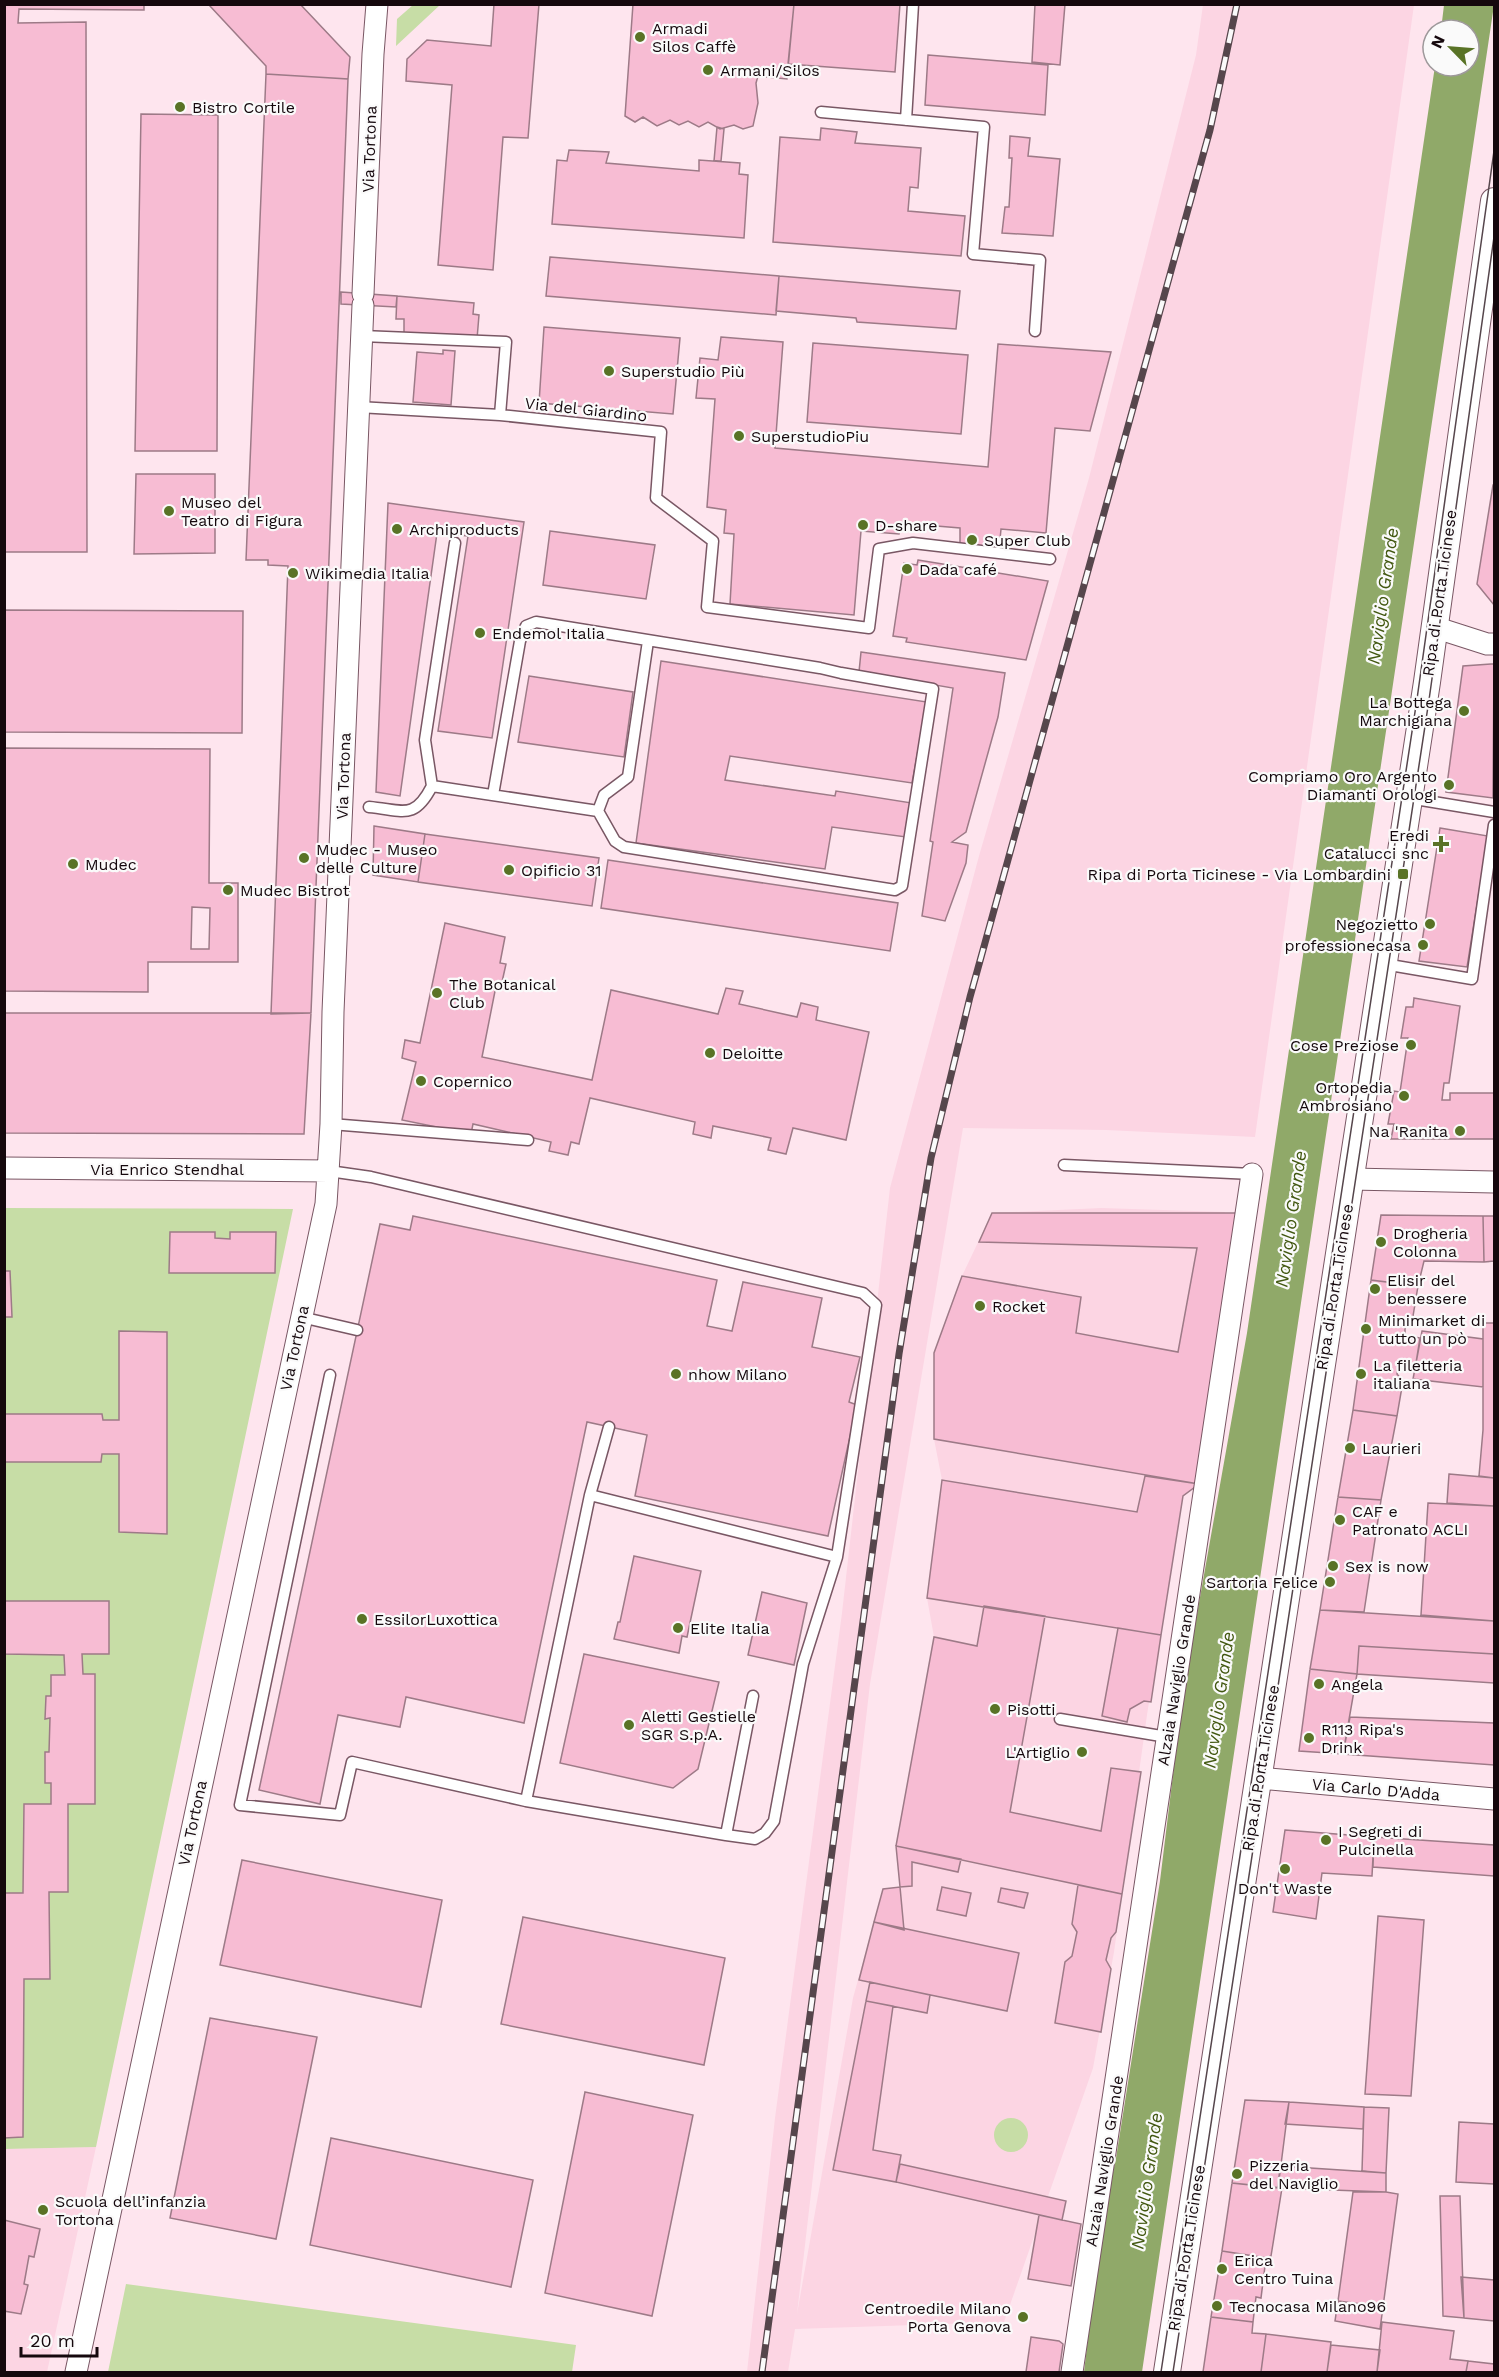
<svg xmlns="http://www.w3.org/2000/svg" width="1499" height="2377" viewBox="0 0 1499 2377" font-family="'Work Sans',sans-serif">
<rect width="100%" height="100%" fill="#fee5ee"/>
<!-- built -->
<path fill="#fcd5e3" d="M1203 5H1414L1255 1137 1106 1130 963 1128 870 1684 797 2314 853 1998 883 1889 900 1887 896 1846 934 1637 927 1598 942 1480 934 1439V1353L962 1276 992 1213 1101 1208 1225 1212 1147 1715 1114 1952 1093 2068 1004 2322 795 2329 788 2372H747L775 2118 842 1613 890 1188 979 856 1089 478 1196 55Z
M96 2147 47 2372H5L4 2149Z"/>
<!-- green -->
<path fill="#c7dda6" d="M413 5H440L396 46 397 19Z
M4 1208 293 1209 96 2147 5 2149Z
M994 2135a17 17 0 1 1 34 0a17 17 0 1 1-34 0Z
M126 2284 576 2345 572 2372H108Z"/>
<!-- water -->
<path fill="#90a969" d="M1444 5H1494L1142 2372H1084L1100 2235 1116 2158 1160 1881 1183 1693 1247 1333 1435 66H1469V30H1441Z"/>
<!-- building -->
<path fill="#f7bcd3" stroke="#9d7a87" stroke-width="1.5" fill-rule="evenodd" d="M4 4H300L350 57 348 79 266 74V66L209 5H144V10L19 9 18 23 86 22 87 552H4Z
M494 4H539L528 138 503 137 493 270 438 265 452 85 406 81 407 59 427 40 491 46Z
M633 4H794L787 79 758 76 756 83 758 103 753 126 743 129 734 125 720 129 708 122 699 127 688 121 679 125 670 120 657 126 643 117 635 122 625 116Z
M794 4H900L895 72 788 64Z
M1035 4H1065L1060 65 1032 62Z
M928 55 1048 65 1045 115 925 105Z
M266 74 348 79 311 1013 271 1014 288 566 268 565V560H246Z
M141 114 218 115 217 451H135Z
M717 127 724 129 721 161H714Z
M821 128 857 132 855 143 921 148 918 188 910 187 908 211 965 216 961 256 773 242 780 137 820 140Z
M1010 136 1030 138 1028 156 1060 159 1053 236 1002 233 1005 207H1009L1012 158H1009Z
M569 150 609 152 606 163 699 171V160L740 163 739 174 748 175 744 238 552 224 557 160 567 161Z
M550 257 779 276 776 315 546 296Z
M779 276 960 291 956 329 857 322 856 318 776 311Z
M341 292 397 296 396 307 341 304Z
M397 296 474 303 473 314 479 315 477 339 404 333V319H396Z
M544 327 680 338 673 414 539 403Z
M721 337 783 342 775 448 988 467 998 344 1111 352 1090 431 1055 428 1046 533 1001 529 999 550 960 545V528L901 523 899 534 861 531 854 615 730 604 734 534 724 533 726 510 707 507 715 399 696 398 700 358 718 360Z
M813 343 968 355 961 434 807 422Z
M443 350 455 351 451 405 413 402 417 352 443 354Z
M136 474H215V553L134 554Z
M1493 485H1494V605L1477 584Z
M388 503 524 522 492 738 438 731 468 536 437 533 400 796 376 792Z
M550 531 655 545 646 599 543 585Z
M918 560 1048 581 1026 660 906 642 907 638 893 636 904 563 917 565Z
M4 610 243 611 242 733 4 732Z
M861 652 1005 673 998 717 966 832 952 842 968 845 966 863 945 921 922 916 933 842 930 841 953 688 859 672Z
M661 661 927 702 912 783 730 756 725 780 835 796 836 791 912 803 906 837 832 827 825 869 636 843Z
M1491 664H1494L1493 798 1446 792 1463 666Z
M529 676 633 692 624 757 518 742Z
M4 748 210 749 209 883H238V962H148V992L4 991ZM192 907 210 908 209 949H191Z
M374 826 425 834 418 882 373 875Z
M1440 828 1488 836 1467 967 1419 961Z
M425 834 599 858 592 906 418 882Z
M608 860 898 903 890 951 601 908Z
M445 923 505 937 500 963 506 964 502 982 497 981 482 1057 592 1080 611 990 718 1014 726 988 743 991 739 1004 797 1017 801 1003 818 1007 816 1020 869 1032 846 1140 793 1128 786 1154 768 1150 771 1138 713 1126 711 1138 693 1134 695 1122 590 1098 579 1144 571 1142 568 1155 549 1151 551 1142 473 1124 471 1134 402 1120 416 1062 402 1058 405 1040 420 1043Z
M1414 998 1460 1006 1449 1083H1444L1442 1100H1450V1093H1494V1139H1391L1394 1124H1388L1394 1091 1400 1092 1408 1038H1401L1406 1007H1413Z
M4 1013H311L304 1134 4 1133Z
M992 1213H1243L1199 1484 934 1439V1353L962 1276 1081 1297 1076 1333 1178 1352 1197 1248 979 1242Z
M1381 1215 1483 1216 1484 1262 1424 1261 1418 1286 1371 1280Z
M413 1216 717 1280 707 1326 732 1331 743 1282 822 1298 812 1347 860 1357 849 1402 857 1405 828 1536 635 1496 647 1435 587 1422 524 1723 406 1697 400 1727 338 1715 320 1804 259 1790 380 1224 410 1230Z
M1483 1216H1494V1261L1484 1262Z
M170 1232H215V1238L230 1239V1232H276L275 1273H169Z
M4 1271H10L12 1317H4Z
M1371 1280 1418 1286 1412 1322 1405 1326V1335L1420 1338 1415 1369 1398 1366 1397 1374 1403 1381 1397 1416 1353 1410Z
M1483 1323H1494V1478L1479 1476 1483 1430Z
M119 1331 167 1332V1534L119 1532V1454H102L101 1462H4V1414H102L103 1420H119Z
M1422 1331 1483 1339V1387L1413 1379Z
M1353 1410 1397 1416 1381 1500 1338 1497Z
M1449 1474 1494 1478V1506L1447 1503Z
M1145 1476 1199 1484 1183 1496 1161 1635 927 1598 942 1480 1137 1512Z
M1338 1497 1381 1500 1364 1612 1320 1610Z
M1428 1503 1494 1506V1621L1421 1615Z
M634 1556 701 1571 687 1637 682 1636 679 1653 614 1639 618 1622H620Z
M762 1592 807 1603 794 1665 748 1655Z
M4 1601H109V1654H82L83 1674H95V1804H68V1892H49L50 1979H24L23 2137 4 2138 5 1893H23L24 1804H51V1783H45V1752H49L50 1718 45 1719 46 1696H51V1675H65L64 1655 4 1654Z
M984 1606 1045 1616 1010 1812 1101 1831 1111 1768 1141 1772 1122 1894 896 1846 934 1637 977 1646Z
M1320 1610 1494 1621V1654L1359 1646 1357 1674 1310 1669Z
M1118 1628 1161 1635 1151 1702 1144 1701 1130 1709 1127 1722 1102 1716Z
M1359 1646 1494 1654V1683L1357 1674Z
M584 1654 719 1682 698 1769 673 1788 560 1763Z
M1310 1669 1357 1674 1343 1754 1299 1751Z
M1350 1717 1494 1723V1765L1343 1754Z
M1285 1830 1374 1837 1372 1876 1322 1873 1316 1919 1273 1912Z
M1374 1837 1494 1845V1876L1373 1867Z
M896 1846 961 1859 958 1872 912 1862V1886L900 1887Z
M242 1860 442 1900 421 2007 220 1965Z
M1078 1885 1122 1894 1116 1932 1111 1938 1106 1960 1111 1969 1101 2032 1055 2023 1065 1962 1072 1956 1077 1932 1072 1924Z
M900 1887 904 1930 874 1922 883 1889Z
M942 1887 971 1893 966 1916 937 1910Z
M1001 1888 1028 1893 1024 1908 998 1902Z
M1378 1916 1424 1920 1411 2096 1365 2094Z
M523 1917 725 1958 704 2065 501 2024Z
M874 1922 1019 1953 1007 2011 859 1980Z
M870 1982 930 1995 927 2013 866 2001Z
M866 2001 893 2006 873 2150 901 2155 896 2182 833 2170Z
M210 2018 317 2037 276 2239 170 2218Z
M585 2092 693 2115 652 2316 545 2293Z
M1245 2100 1289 2102 1278 2188 1232 2183Z
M1289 2102 1364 2107 1363 2129 1285 2124Z
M1364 2107 1389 2108 1386 2173 1362 2171Z
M1459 2122 1494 2124V2184L1456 2182Z
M331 2138 533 2180 511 2287 310 2245Z
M900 2164 1066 2201 1062 2220 896 2182Z
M1280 2166 1386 2173V2192L1278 2188Z
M1232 2183 1282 2188 1271 2256 1266 2258 1222 2251Z
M1353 2192H1386L1398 2194 1383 2307 1338 2301Z
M1440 2196H1460L1464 2318 1443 2316Z
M1039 2215 1081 2224 1071 2286 1028 2279Z
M4 2220 40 2229 34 2257 29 2256 24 2284 28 2285 21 2314 4 2311Z
M1222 2251 1266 2258 1261 2298 1256 2297 1253 2322 1211 2317Z
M1461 2277 1494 2280V2321L1464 2318Z
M1338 2301 1383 2307 1380 2329 1335 2321Z
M1211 2317 1253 2322 1252 2333 1266 2334 1261 2372H1203Z
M1382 2322 1454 2331 1450 2359 1468 2361 1466 2372H1377Z
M1266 2334 1331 2342 1327 2372H1261Z
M1031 2337 1059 2341 1063 2344 1059 2372H1026Z
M1331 2345 1380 2350 1377 2372H1327Z
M1468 2361 1494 2364V2372H1466Z"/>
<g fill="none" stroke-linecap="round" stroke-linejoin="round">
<defs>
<path id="service" d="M821 112 984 127 973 254 1040 260 1035 331
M906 120 913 4
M362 336 506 342 500 415
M358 407 500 415 661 432 656 498 713 541 707 607 869 628 879 549 913 543 1050 559
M432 786 425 740 455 543
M1409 798 1494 812
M369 807C403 810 414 821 432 786L598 811 615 841 624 847 895 890 902 886 933 689 841 673 820 668 536 622 526 626 520 641 493 795
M598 811 604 795 628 777 648 641
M1384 964 1472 979 1494 825
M331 1124 528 1140
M1064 1165 1252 1174
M329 1171 371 1177 863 1293 876 1305 837 1557 590 1495 526 1801 352 1762 340 1815 240 1805 330 1375
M301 1317 357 1330
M590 1495 609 1427
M753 1696 726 1835 755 1839 765 1833 774 1821 803 1664 837 1557
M1060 1719 1167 1737
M526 1801 726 1835"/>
<path id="minor" d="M363 294 373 54 377 4
M1434 627 1487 644H1494
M4 1168 329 1171
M1351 1179 1494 1182
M1259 1778 1494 1799
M76 2372 326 1204 331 1124 333 1012 363 305
M1072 2372 1252 1174"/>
<path id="tertiary" d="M1167 2372 1427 682 1494 201"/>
</defs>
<!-- service casing -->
<use href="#service" stroke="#795764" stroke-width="13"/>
<!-- minor casing -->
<use href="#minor" stroke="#795764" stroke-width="23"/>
<!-- tertiary casing -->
<use href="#tertiary" stroke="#795764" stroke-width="28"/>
<!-- service -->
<use href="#service" stroke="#fff" stroke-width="10"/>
<!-- minor -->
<use href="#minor" stroke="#fff" stroke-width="21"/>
<!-- tertiary -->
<use href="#tertiary" stroke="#fff" stroke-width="26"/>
<!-- tram -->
<path stroke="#56464c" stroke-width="1.5" d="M1161 2372 1417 699 1494 151
M1173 2372 1429 700 1494 237"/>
<defs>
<path id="rail" d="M762 2372 899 1354 931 1158 970 997 1210 130 1237 4"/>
</defs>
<!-- rail casing -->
<use href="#rail" stroke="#56464c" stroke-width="7"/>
<!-- rail -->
<use href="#rail" stroke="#fafafa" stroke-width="4.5" stroke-dasharray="14" stroke-linecap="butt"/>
</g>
<!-- markers -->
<g fill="#597326" stroke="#fafafa" stroke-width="2">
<circle cx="640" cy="37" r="6"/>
<circle cx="708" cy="70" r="6"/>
<circle cx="180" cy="107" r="6"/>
<circle cx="609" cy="371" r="6"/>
<circle cx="739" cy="436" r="6"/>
<circle cx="169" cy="511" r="6"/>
<circle cx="863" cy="525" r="6"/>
<circle cx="397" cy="529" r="6"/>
<circle cx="972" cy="540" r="6"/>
<circle cx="907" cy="569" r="6"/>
<circle cx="293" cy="573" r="6"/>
<circle cx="480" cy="633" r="6"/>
<circle cx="1464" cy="711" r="6"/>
<circle cx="1449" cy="785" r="6"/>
<path d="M1438 835h6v6h6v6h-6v6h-6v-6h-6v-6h6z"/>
<circle cx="304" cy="858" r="6"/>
<circle cx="73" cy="864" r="6"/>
<circle cx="509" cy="870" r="6"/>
<rect x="1397" y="868" width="12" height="12" rx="3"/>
<circle cx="228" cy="890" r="6"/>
<circle cx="1430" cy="924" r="6"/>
<circle cx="1423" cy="945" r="6"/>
<circle cx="437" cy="993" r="6"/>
<circle cx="1411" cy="1045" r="6"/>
<circle cx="710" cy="1053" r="6"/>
<circle cx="421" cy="1081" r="6"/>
<circle cx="1404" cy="1096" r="6"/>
<circle cx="1460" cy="1131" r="6"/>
<circle cx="1381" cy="1242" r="6"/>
<circle cx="1375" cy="1289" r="6"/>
<circle cx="980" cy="1306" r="6"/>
<circle cx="1366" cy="1329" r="6"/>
<circle cx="676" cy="1374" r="6"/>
<circle cx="1361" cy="1374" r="6"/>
<circle cx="1350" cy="1448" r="6"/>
<circle cx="1340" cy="1520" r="6"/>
<circle cx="1333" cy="1566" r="6"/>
<circle cx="1330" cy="1582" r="6"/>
<circle cx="362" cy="1619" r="6"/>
<circle cx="678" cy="1628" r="6"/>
<circle cx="1319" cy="1684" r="6"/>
<circle cx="995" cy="1709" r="6"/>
<circle cx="629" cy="1725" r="6"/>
<circle cx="1309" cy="1738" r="6"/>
<circle cx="1082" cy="1752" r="6"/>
<circle cx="1326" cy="1840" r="6"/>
<circle cx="1285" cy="1869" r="6"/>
<circle cx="1237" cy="2174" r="6"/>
<circle cx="43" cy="2210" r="6"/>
<circle cx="1222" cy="2269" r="6"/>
<circle cx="1217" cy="2306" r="6"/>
<circle cx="1023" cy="2317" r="6"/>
</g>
<g text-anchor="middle" stroke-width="4.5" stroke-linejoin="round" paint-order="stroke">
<!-- poi labels -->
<g font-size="16" fill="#15080d" stroke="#fafafa" text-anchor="start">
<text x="652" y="34">Armadi<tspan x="652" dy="18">Silos Caffè</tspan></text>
<text x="720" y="76">Armani/Silos</text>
<text x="192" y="113">Bistro Cortile</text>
<text x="621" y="377">Superstudio Più</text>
<text x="751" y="442">SuperstudioPiu</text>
<text x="181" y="508">Museo del<tspan x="181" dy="18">Teatro di Figura</tspan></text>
<text x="875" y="531">D-share</text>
<text x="409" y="535">Archiproducts</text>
<text x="984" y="546">Super Club</text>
<text x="919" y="575">Dada café</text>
<text x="305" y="579">Wikimedia Italia</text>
<text x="492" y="639">Endemol Italia</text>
<text x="1452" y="708" text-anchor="end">La Bottega<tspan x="1452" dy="18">Marchigiana</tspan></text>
<text x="1437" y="782" text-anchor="end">Compriamo Oro Argento<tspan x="1437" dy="18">Diamanti Orologi</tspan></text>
<text x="1429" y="841" text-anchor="end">Eredi<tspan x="1429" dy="18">Catalucci snc</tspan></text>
<text x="316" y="855">Mudec - Museo<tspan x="316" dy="18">delle Culture</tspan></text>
<text x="85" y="870">Mudec</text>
<text x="521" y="876">Opificio 31</text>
<text x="1391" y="880" text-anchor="end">Ripa di Porta Ticinese - Via Lombardini</text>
<text x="240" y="896">Mudec Bistrot</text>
<text x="1418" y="930" text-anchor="end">Negozietto</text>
<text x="1411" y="951" text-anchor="end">professionecasa</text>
<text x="449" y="990">The Botanical<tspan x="449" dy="18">Club</tspan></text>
<text x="1399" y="1051" text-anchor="end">Cose Preziose</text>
<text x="722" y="1059">Deloitte</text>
<text x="433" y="1087">Copernico</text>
<text x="1392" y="1093" text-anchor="end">Ortopedia<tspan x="1392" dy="18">Ambrosiano</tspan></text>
<text x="1448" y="1137" text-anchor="end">Na 'Ranita</text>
<text x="1393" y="1239">Drogheria<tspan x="1393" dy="18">Colonna</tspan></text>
<text x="1387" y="1286">Elisir del<tspan x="1387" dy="18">benessere</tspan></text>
<text x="992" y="1312">Rocket</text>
<text x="1378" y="1326">Minimarket di<tspan x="1378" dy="18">tutto un pò</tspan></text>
<text x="1373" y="1371">La filetteria<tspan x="1373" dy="18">italiana</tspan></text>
<text x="688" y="1380">nhow Milano</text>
<text x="1362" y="1454">Laurieri</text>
<text x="1352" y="1517">CAF e<tspan x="1352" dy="18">Patronato ACLI</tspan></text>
<text x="1345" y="1572">Sex is now</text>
<text x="1318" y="1588" text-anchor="end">Sartoria Felice</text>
<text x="374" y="1625">EssilorLuxottica</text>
<text x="690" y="1634">Elite Italia</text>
<text x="1331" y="1690">Angela</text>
<text x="1007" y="1715">Pisotti</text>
<text x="641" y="1722">Aletti Gestielle<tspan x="641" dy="18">SGR S.p.A.</tspan></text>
<text x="1321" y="1735">R113 Ripa's<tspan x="1321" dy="18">Drink</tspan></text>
<text x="1070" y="1758" text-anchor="end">L'Artiglio</text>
<text x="1338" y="1837">I Segreti di<tspan x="1338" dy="18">Pulcinella</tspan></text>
<text x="1285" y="1894" text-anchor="middle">Don't Waste</text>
<text x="1249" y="2171">Pizzeria<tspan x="1249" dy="18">del Naviglio</tspan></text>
<text x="55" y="2207">Scuola dell’infanzia<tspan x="55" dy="18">Tortona</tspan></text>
<text x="1234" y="2266">Erica<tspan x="1234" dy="18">Centro Tuina</tspan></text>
<text x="1229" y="2312">Tecnocasa Milano96</text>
<text x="1011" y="2314" text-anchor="end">Centroedile Milano<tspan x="1011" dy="18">Porta Genova</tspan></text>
</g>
<!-- street labels -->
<g font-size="16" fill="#15080d" stroke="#fafafa">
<text transform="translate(369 149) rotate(-88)" y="6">Via Tortona</text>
<text transform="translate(586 409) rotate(6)" y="6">Via del Giardino</text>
<text transform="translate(1439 593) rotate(-82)" y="6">Ripa di Porta Ticinese</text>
<text transform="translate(343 776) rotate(-88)" y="6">Via Tortona</text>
<text x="167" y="1175">Via Enrico Stendhal</text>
<text transform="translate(1334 1287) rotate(-81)" y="6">Ripa di Porta Ticinese</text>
<text transform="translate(294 1348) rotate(-78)" y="6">Via Tortona</text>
<text transform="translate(1176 1680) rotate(-81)" y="6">Alzaia Naviglio Grande</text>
<text transform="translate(1260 1768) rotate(-81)" y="6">Ripa di Porta Ticinese</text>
<text transform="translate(1376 1789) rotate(5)" y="6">Via Carlo D'Adda</text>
<text transform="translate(192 1823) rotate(-78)" y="6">Via Tortona</text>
<text transform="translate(1104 2161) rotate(-81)" y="6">Alzaia Naviglio Grande</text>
<text transform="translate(1186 2248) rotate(-81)" y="6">Ripa di Porta Ticinese</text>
</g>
<!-- water labels -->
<g font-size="18" font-style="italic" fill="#425811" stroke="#fafafa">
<text transform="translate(1383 596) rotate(-82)" y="6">Naviglio Grande</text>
<text transform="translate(1291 1219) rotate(-82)" y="6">Naviglio Grande</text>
<text transform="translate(1219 1700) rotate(-82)" y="6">Naviglio Grande</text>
<text transform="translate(1147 2181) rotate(-82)" y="6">Naviglio Grande</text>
</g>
</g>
<!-- border -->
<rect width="1499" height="2377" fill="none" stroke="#15080d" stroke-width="12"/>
<!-- north arrow -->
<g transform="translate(1451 48) rotate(295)"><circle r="28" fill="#fafafa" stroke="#9e999b" stroke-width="1.5"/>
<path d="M0-4.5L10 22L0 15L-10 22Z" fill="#597326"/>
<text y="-9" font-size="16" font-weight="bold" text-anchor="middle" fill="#15080d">N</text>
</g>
<!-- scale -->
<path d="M21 2347v9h76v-9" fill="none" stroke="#15080d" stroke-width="3"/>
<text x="30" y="2347" font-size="18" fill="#15080d" stroke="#fafafa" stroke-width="4.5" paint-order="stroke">20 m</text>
</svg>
